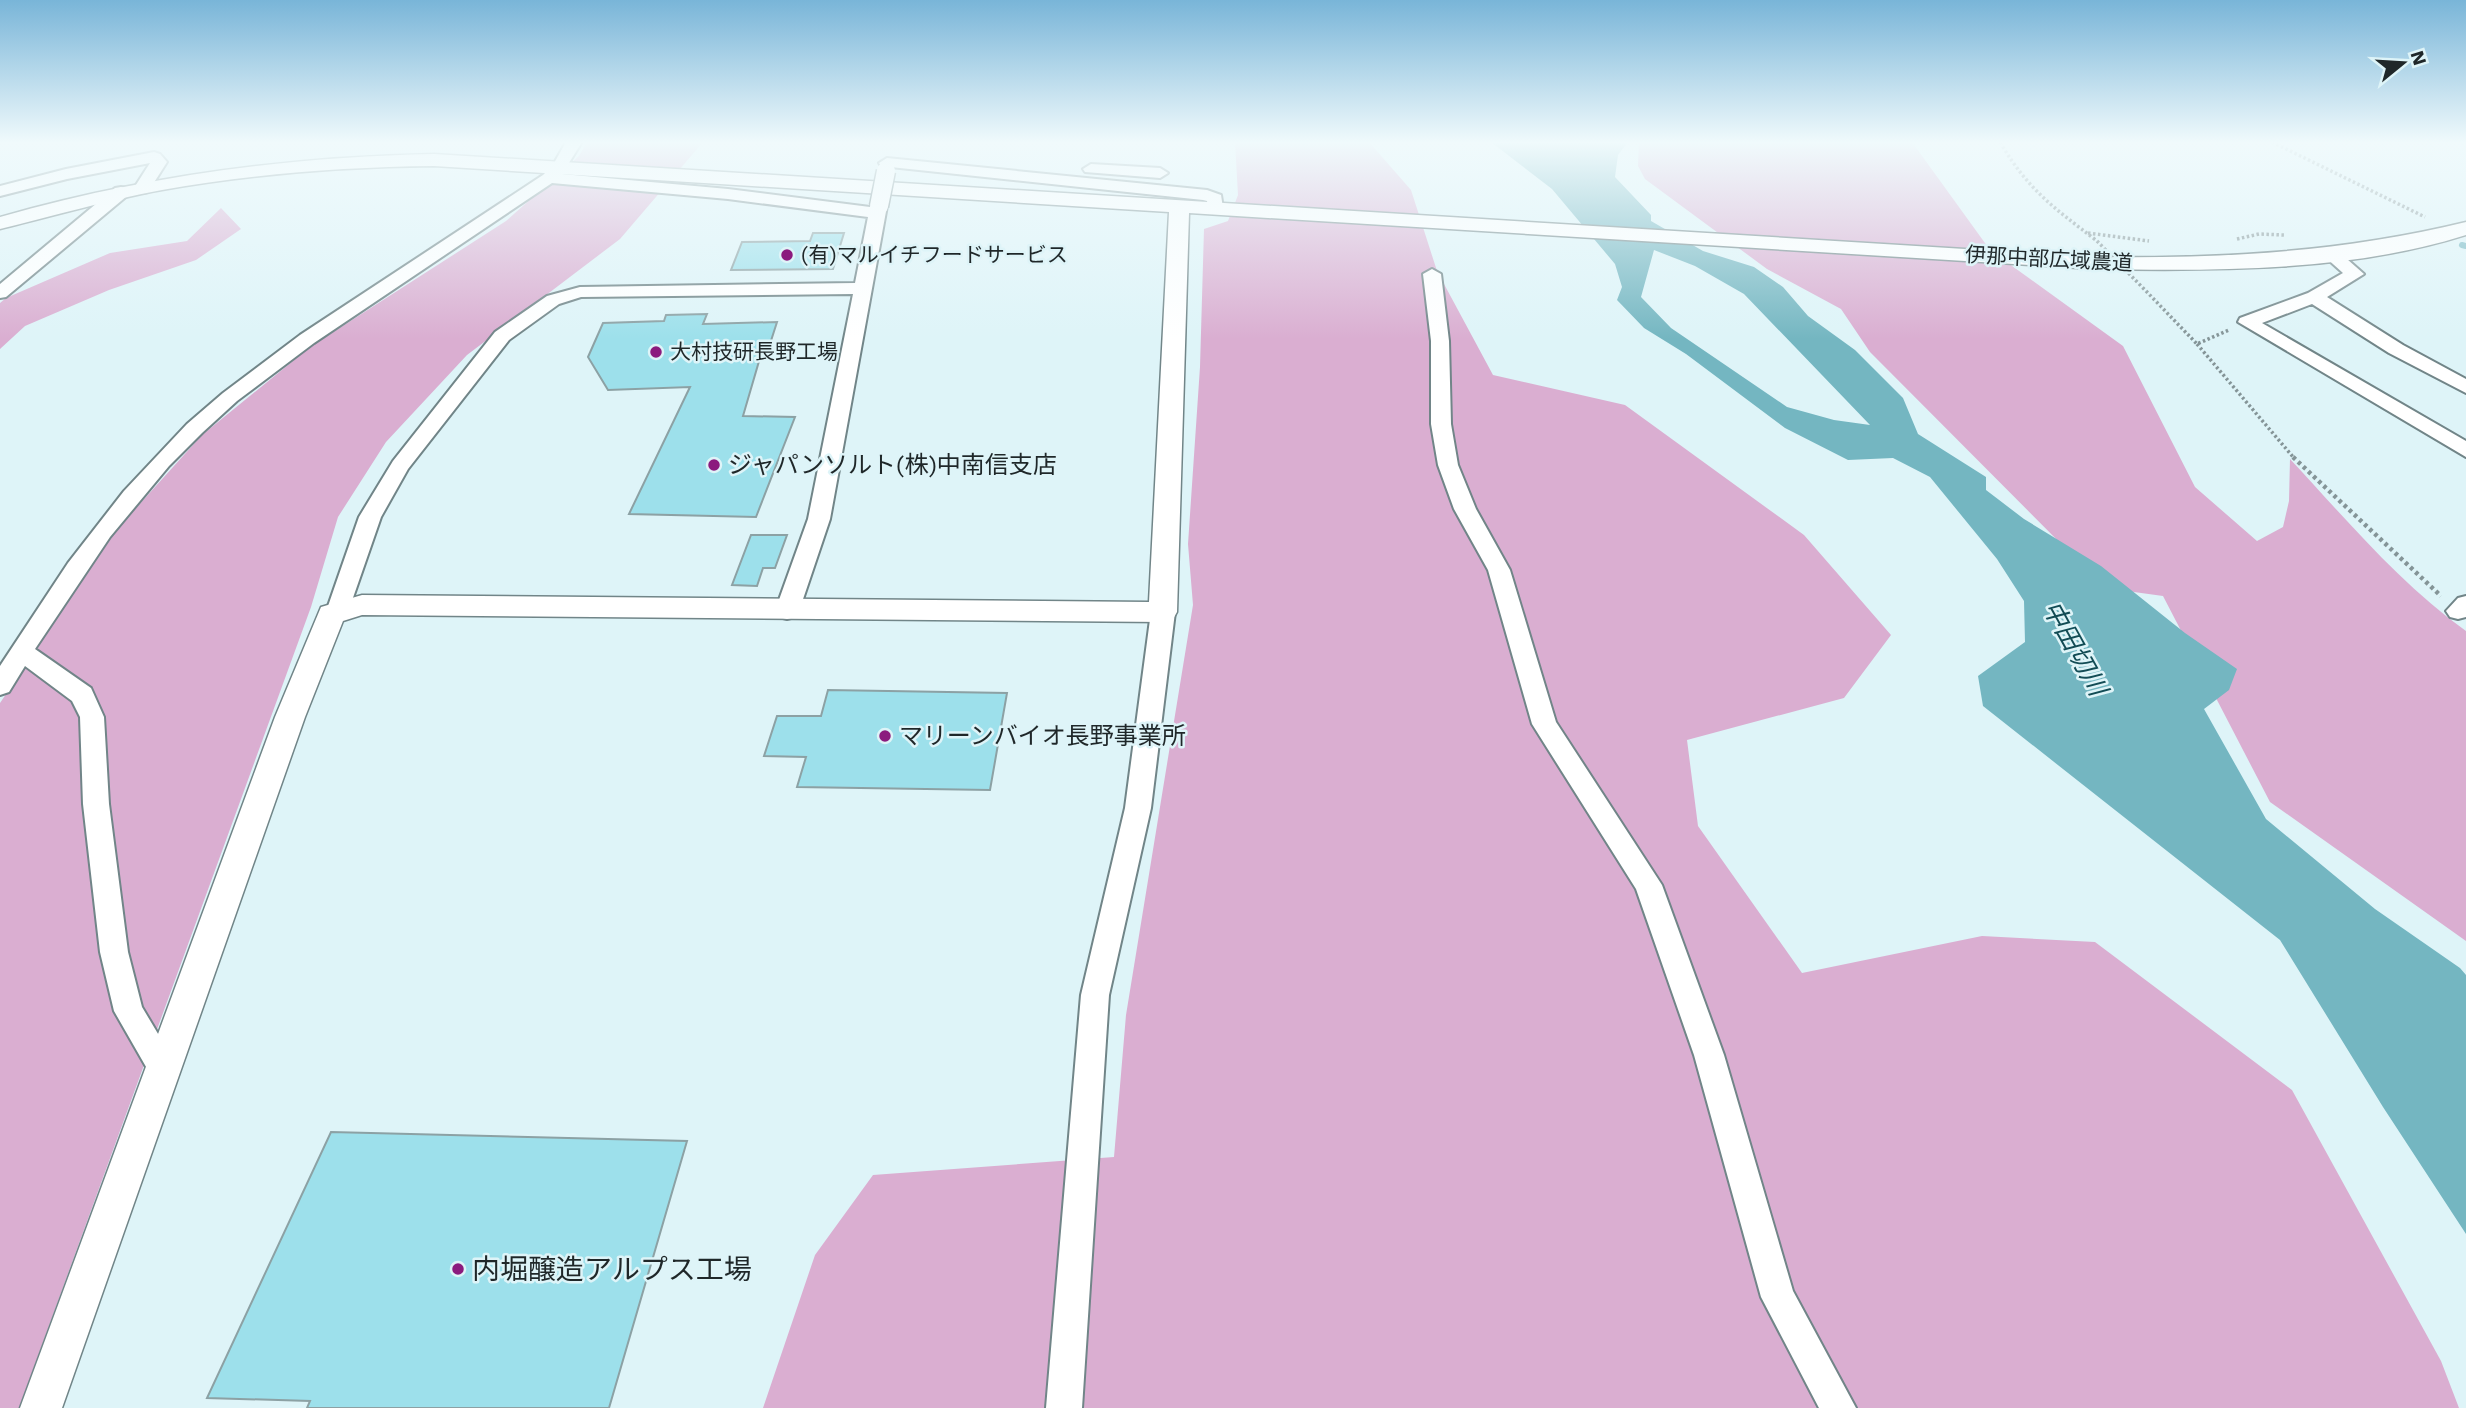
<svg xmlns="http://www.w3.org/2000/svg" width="2466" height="1408" viewBox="0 0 2466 1408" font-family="'Work Sans','Noto Sans JP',sans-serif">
<rect width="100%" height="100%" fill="#def4f8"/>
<!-- forest -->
<path fill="#daaed1" d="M587 142H703L620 239 467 355 386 442 338 517 311 607 19 1408H0V703L117 529 202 435 310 347 506 221 579 156Z
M1235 142H1369L1411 190 1437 271 1493 375 1625 405 1804 535 1891 635 1844 698 1687 740 1698 826 1802 973 1982 936 2095 942 2292 1090 2441 1361 2459 1408H763L815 1255 873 1175 1114 1157 1126 1015 1193 605 1188 544 1200 367 1204 229 1228 221 1238 195Z
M1639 142H1912L1990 250 2123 346 2195 487 2257 541 2283 527 2289 501 2290 459C2345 518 2400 584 2466 631V941L2270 802 2163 596 2105 588 1870 352 1841 309 1767 269 1645 179 1638 166Z
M221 208 241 229 196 260 109 290 25 326 0 349V303L6 298 110 253 187 241Z"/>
<!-- water -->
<path fill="#74b6c1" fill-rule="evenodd" d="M1491 142H1628L1618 155 1615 177 1651 215V221L1703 251 1754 267 1783 287 1808 316 1855 350 1903 398 1918 434 1986 477V490L2024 519 2101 566 2185 633 2237 669 2229 690 2204 709 2266 819 2375 909 2460 968 2466 975V1234L2383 1107 2280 940 1983 706 1978 676 2025 642 2024 601 1997 559 1930 477 1893 458 1848 460 1785 428 1686 354 1644 328 1617 300 1622 287 1615 264 1552 189ZM1654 250 1695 266 1744 294 1870 425 1834 420 1787 407 1671 328 1641 297Z"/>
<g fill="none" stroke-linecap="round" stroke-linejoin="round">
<!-- stream -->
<path stroke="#74b6c1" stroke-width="6" d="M2462 245 2466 246"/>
</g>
<!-- building -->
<path fill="#9de0eb" stroke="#8ca1a4" stroke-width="2" d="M813 233H844L833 269 731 270 742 242 810 241Z
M707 314 703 324 777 322 768 350 762 351 743 416 795 417 756 517 629 514 690 387 608 390 588 357 603 323 664 321 666 315Z
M751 535H787L775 568H763L757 586 732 585Z
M828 690 1007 693 990 790 797 787 806 757 764 756 777 716H821Z
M331 1132 687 1141 609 1408H307L310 1401 207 1398Z"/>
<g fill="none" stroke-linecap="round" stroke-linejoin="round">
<defs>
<path id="minor" d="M566 142H582L562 174 728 189 870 207 873 202 879 201 887 206 830 519 799 611 795 617 787 619 779 617 775 611 808 519 853 294 581 297 559 304 509 340 408 469 381 517 347 615 339 617 331 615 327 609 359 517 393 461 495 332 547 296 580 287 855 283 868 217 728 199 552 183 314 343 237 401 202 433 169 466 110 537 35 649 91 688 104 717 109 804 128 952 142 1007 179 1069 175 1079 164 1083 153 1079 114 1011 100 952 83 804 80 717 72 701 25 666 9 692 0 695V666L68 563 124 491 187 424 223 393 300 335 543 175 553 165Z
M154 152 160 154 167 162 148 192 142 193 134 188 150 163 67 179 0 196V186L66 169Z
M887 158 1207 190 1221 195 1223 208 1215 213 1209 212 1207 201 1203 200 881 166 879 163Z
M1091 164 1160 168 1168 173 1160 178 1085 172 1083 169Z
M121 187 127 188 129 192 127 196 6 297 0 298V284L115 188Z
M2333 251 2339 252 2364 274 2327 297 2403 345 2466 379V393L2389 353 2312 304 2262 323 2466 441V457L2238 322 2240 318 2308 293 2343 273 2324 256Z
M1432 269 1441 274 1449 341 1451 424 1458 465 1476 509 1510 570 1556 722 1662 885 1724 1055 1793 1291 1856 1408H1819L1761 1297 1694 1055 1636 889 1532 724 1488 570 1454 509 1438 465 1431 424V341L1423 274Z
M2466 596V617L2458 619 2450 617 2446 611 2458 598Z
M1163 604 1171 606 1175 612 1151 808 1109 995 1082 1408H1046L1081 995 1125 808 1151 612 1155 606Z"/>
<path id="tertiary" d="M434 154 2094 257C2221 259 2343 252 2466 222V235C2350 272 2215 271 2094 269L1189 213 1177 612 1173 619 1163 622 362 615 343 621 305 717 62 1408H20L275 717 321 607 362 595 1149 602 1169 212 434 166C342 167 252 174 162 190 107 200 54 216 0 229V217C143 176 286 157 434 154Z"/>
</defs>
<!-- minor casing -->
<use href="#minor" stroke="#718588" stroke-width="4"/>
<!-- tertiary casing -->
<use href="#tertiary" stroke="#718588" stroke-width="3"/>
<!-- path-far1 -->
<path stroke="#849497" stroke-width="3.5" stroke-dasharray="2.5 2.5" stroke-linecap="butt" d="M2000 142C2029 191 2053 207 2097 241
M2272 142 2425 217
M2088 233 2149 241
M2237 239 2259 234 2284 235
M2146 291 2197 344 2229 330
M2197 344 2294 458"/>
<!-- path -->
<path stroke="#849497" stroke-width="4.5" stroke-dasharray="3.5 3.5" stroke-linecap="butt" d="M2293 457 2441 596"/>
<!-- minor -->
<use href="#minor" fill="#fff" fill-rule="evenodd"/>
<!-- tertiary -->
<use href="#tertiary" fill="#fff" fill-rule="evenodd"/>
<defs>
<path id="minor-bridge" d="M879 206 886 171"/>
</defs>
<!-- minor-bridge casing -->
<use href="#minor-bridge" stroke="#718588" stroke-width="21" stroke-linecap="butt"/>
<!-- path-bridge -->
<path stroke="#849497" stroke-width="3.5" stroke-dasharray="2.5 2.5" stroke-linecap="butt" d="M2097 241 2146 291"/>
<!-- minor-bridge -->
<use href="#minor-bridge" stroke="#fff" stroke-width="18"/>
</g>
<!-- sky -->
<linearGradient id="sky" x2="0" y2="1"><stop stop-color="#79b5d8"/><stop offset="0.42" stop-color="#f0fafc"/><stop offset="1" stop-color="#f0fafc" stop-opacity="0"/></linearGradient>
<rect width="2466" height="339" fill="url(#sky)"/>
<!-- markers -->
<g fill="#8b1b7e" stroke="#def4f8" stroke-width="2.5">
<circle cx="787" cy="255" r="7"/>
<circle cx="656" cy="352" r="7"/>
<circle cx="714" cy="465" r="7"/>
<circle cx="885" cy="736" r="7"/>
<circle cx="458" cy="1269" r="7"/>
</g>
<g text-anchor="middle" stroke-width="5" stroke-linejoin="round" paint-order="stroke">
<!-- far-poi labels -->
<g font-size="21" fill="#1f2729" stroke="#def4f8" text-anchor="start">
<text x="801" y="262">(有)マルイチフードサービス</text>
<text x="670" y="359">大村技研長野工場</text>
</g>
<!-- far-street labels -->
<g font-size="21" fill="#1f2729" stroke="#def4f8">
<text transform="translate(2049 259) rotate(3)" y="7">伊那中部広域農道</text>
</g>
<!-- poi labels -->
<g font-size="24" fill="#1f2729" stroke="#def4f8" text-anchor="start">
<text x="728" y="473">ジャパンソルト(株)中南信支店</text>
<text x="899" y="744">マリーンバイオ長野事業所</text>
</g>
<!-- water labels -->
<g font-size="26" font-style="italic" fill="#124c55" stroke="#def4f8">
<text transform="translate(2075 648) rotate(61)" y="9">中田切川</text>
</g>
<!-- near-poi labels -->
<g font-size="28" fill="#1f2729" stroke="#def4f8" text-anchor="start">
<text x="472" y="1279">内堀醸造アルプス工場</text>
</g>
</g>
<!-- north arrow -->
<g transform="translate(2403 63) rotate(72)" stroke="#def4f8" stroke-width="5" paint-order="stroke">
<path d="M0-5L12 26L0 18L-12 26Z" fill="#1f2729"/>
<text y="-10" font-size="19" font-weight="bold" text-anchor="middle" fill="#1f2729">N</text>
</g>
</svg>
